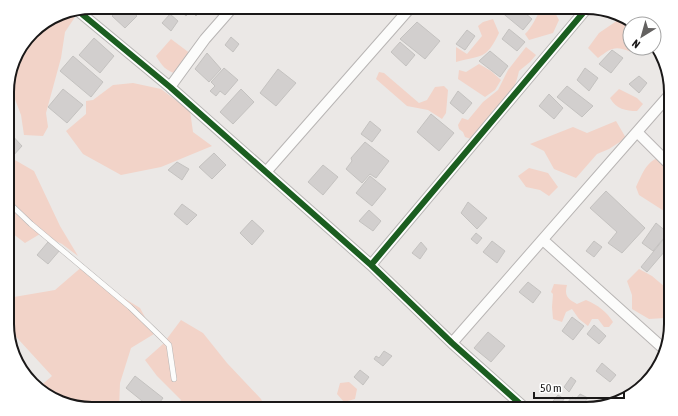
<svg xmlns="http://www.w3.org/2000/svg" width="678" height="416" viewBox="0 0 678 416" font-family="'Asap Condensed',sans-serif">
<rect width="100%" height="100%" fill="#ebe8e6"/>
<!-- green -->
<path fill="#f2d3c8" d="M542 7 553 9 559 20 553 33 529 40 525 34C533 26 536 17 542 7Z
M76 10 79 11 65 32 61 58 46 113 48 127 43 136 24 135 21 115 8 81 16 54 38 27 59 13Z
M493 19 499 33C486 60 482 55 456 62V47L467 54 482 36 478 26 483 22Z
M618 20 630 30V48H638L631 52C615 45 611 48 598 58L588 48 599 33Z
M171 39 191 54 177 74C166 71 162 66 156 56Z
M526 47 536 55 530 62 519 71C516 86 508 104 493 110L489 119 471 139 465 137 463 132 459 129 458 125 462 118 468 120 483 102 498 90 508 70Z
M479 64 491 71 501 80 495 90 485 97 458 79 459 70 466 72Z
M379 72 384 73 419 103 427 100 435 87 444 86 448 90 446 113 442 119 428 110 407 106 376 79Z
M133 83 161 89 190 111 193 132 212 146 161 167 121 175 83 154 66 131 86 114V101L93 100 113 85Z
M619 89 637 98 643 104 637 111C626 111 616 109 610 98Z
M616 121 626 138 609 149 597 154 576 178 554 169 544 151 530 144 573 127 587 133Z
M671 155V213L664 211 639 195 636 187C645 168 648 157 671 155Z
M8 156 34 171 60 226 78 256 62 244 40 234 25 243 8 230Z
M529 168 548 173 558 187 549 196 540 190 526 187 518 176Z
M84 265 101 284 140 308 154 334 131 348 120 383 119 409H91L45 395 38 388 52 376 8 328V298L55 290Z
M639 269 652 276 665 287 671 281V330L669 337H666L670 323 665 318 649 319 632 309V295L627 281Z
M554 284 567 285C564 296 568 299 577 304L586 300C598 305 607 312 613 322L609 327H604L598 319H592L588 326 579 319 572 309 566 312 562 322 553 319 552 307 553 294 551 292Z
M181 320 203 333 227 363 261 399 266 409H175L181 400 157 376 145 360 163 344Z
M349 382 357 389 355 399 344 402 337 394 340 383Z"/>
<!-- building -->
<path fill="#d2cfce" stroke="#c4c2c0" d="M101 7H116L109 15Z
M121 7H126L137 16 125 28 112 16Z
M176 7H203L196 16 191 11 186 16Z
M503 7H518L532 19 523 30 500 11Z
M170 14 178 21 171 31 162 23Z
M417 22 440 41 425 59 400 39Z
M509 29 525 42 517 51 502 39Z
M467 30 475 36 465 50 456 44Z
M231 37 239 44 233 52 225 45Z
M94 38 114 56 100 73 79 55Z
M400 42 415 55 406 66 391 52Z
M612 50 623 58 611 73 599 64Z
M490 51 508 66 500 77 479 61Z
M207 53 221 69 209 82 195 69Z
M73 56 103 82 91 97 60 71Z
M224 68 238 80 225 95 220 91 216 96 210 91 215 86 211 82Z
M585 68 598 78 589 91 577 80Z
M278 69 296 83 276 106 260 93Z
M639 76 647 83 639 93 629 84Z
M567 86 593 106 582 117 557 97Z
M63 89 83 105 67 123 48 107Z
M241 89 254 102 233 124 220 112Z
M458 91 472 103 463 114 450 103Z
M549 94 563 108 554 119 539 106Z
M431 114 454 133 439 151 417 132Z
M370 121 381 130 372 142 361 134Z
M8 131 22 146 11 158 8 154Z
M365 142 389 161 376 178 370 174 362 183 346 169 352 161 351 158Z
M214 153 226 165 212 179 199 167Z
M177 162 189 169 182 180 168 170Z
M323 165 338 177 323 195 308 182Z
M370 176 386 189 372 206 356 193Z
M606 191 645 228 622 253 608 243 617 232 590 208Z
M468 202 487 218 477 229 461 213Z
M182 204 197 215 187 225 174 214Z
M369 210 381 221 373 231 359 221Z
M252 220 264 231 252 245 240 233Z
M656 223 668 233 653 251 642 243Z
M671 230V244L647 272 641 267Z
M476 233 482 238 477 244 471 239Z
M492 241 505 251 497 263 483 252Z
M594 241 602 247 594 257 586 251Z
M48 242 60 250 48 264 37 255Z
M421 242 427 249 420 259 412 253Z
M528 282 541 292 533 303 519 292Z
M572 317 584 326 573 340 562 331Z
M594 325 606 336 599 344 587 334Z
M488 332 505 346 491 362 474 348Z
M384 351 392 356 383 366 374 359 376 356 379 358Z
M602 363 616 375 610 382 596 371Z
M360 370 369 377 363 385 354 377Z
M135 376 163 398 155 409H152L126 388Z
M571 377 576 381 569 392 564 387Z
M580 394 588 398 583 404 587 409H575L567 403 572 397 576 399Z
M558 395 564 399 562 402 567 405 564 409H552L549 406Z"/>
<g fill="none" stroke-linecap="round" stroke-linejoin="round">
<defs>
<path id="lane" d="M8 202 31 224 130 307 160 336 169 345 174 379"/>
<path id="street" d="M77 10 170 87 266 172 371 265 452 343 526 409
M170 87 205 39 233 7
M638 133 671 166
M266 172 411 7
M543 240 664 349
M371 265 588 7
M452 343 671 93"/>
</defs>
<!-- lane casing -->
<use href="#lane" stroke="#b8b5b4" stroke-width="6"/>
<!-- street casing -->
<use href="#street" stroke="#b8b5b4" stroke-width="12"/>
<!-- lane -->
<use href="#lane" stroke="#fcfcfb" stroke-width="5"/>
<!-- street -->
<use href="#street" stroke="#fcfcfb" stroke-width="10"/>
<defs>
<path id="cycleway" d="M77 10 170 87 266 172 371 265 452 343 526 409
M371 265 588 7"/>
</defs>
<!-- cycleway casing -->
<use href="#cycleway" stroke="#fff" stroke-width="8"/>
<!-- cycleway -->
<use href="#cycleway" stroke="#1b5e20" stroke-width="6"/>
</g>
<!-- crop -->
<path d="M0 0H678V416H0ZM92 14H586A78 78 0 0 1 664 92V324A78 78 0 0 1 586 402H92A78 78 0 0 1 14 324V92A78 78 0 0 1 92 14Z" fill="#fff" fill-rule="evenodd"/>
<path fill="none" stroke="#1a1818" stroke-width="2" d="M92 14H586A78 78 0 0 1 664 92V324A78 78 0 0 1 586 402H92A78 78 0 0 1 14 324V92A78 78 0 0 1 92 14Z"/>
<!-- north arrow -->
<g transform="translate(642 36) rotate(217)"><circle r="19" fill="#ffffff" stroke="#a3a3a3"/>
<path d="M0-3L7 15L0 10L-7 15Z" fill="#636160"/>
<text y="-6" font-size="11" font-weight="bold" text-anchor="middle" fill="#1a1818">N</text>
</g>
<!-- scale -->
<path d="M534 392v6h90v-6" fill="none" stroke="#1a1818" stroke-width="2"/>
<text x="540" y="392" font-size="12" fill="#1a1818" stroke="#ffffff" stroke-width="3" paint-order="stroke">50 m</text>
</svg>
